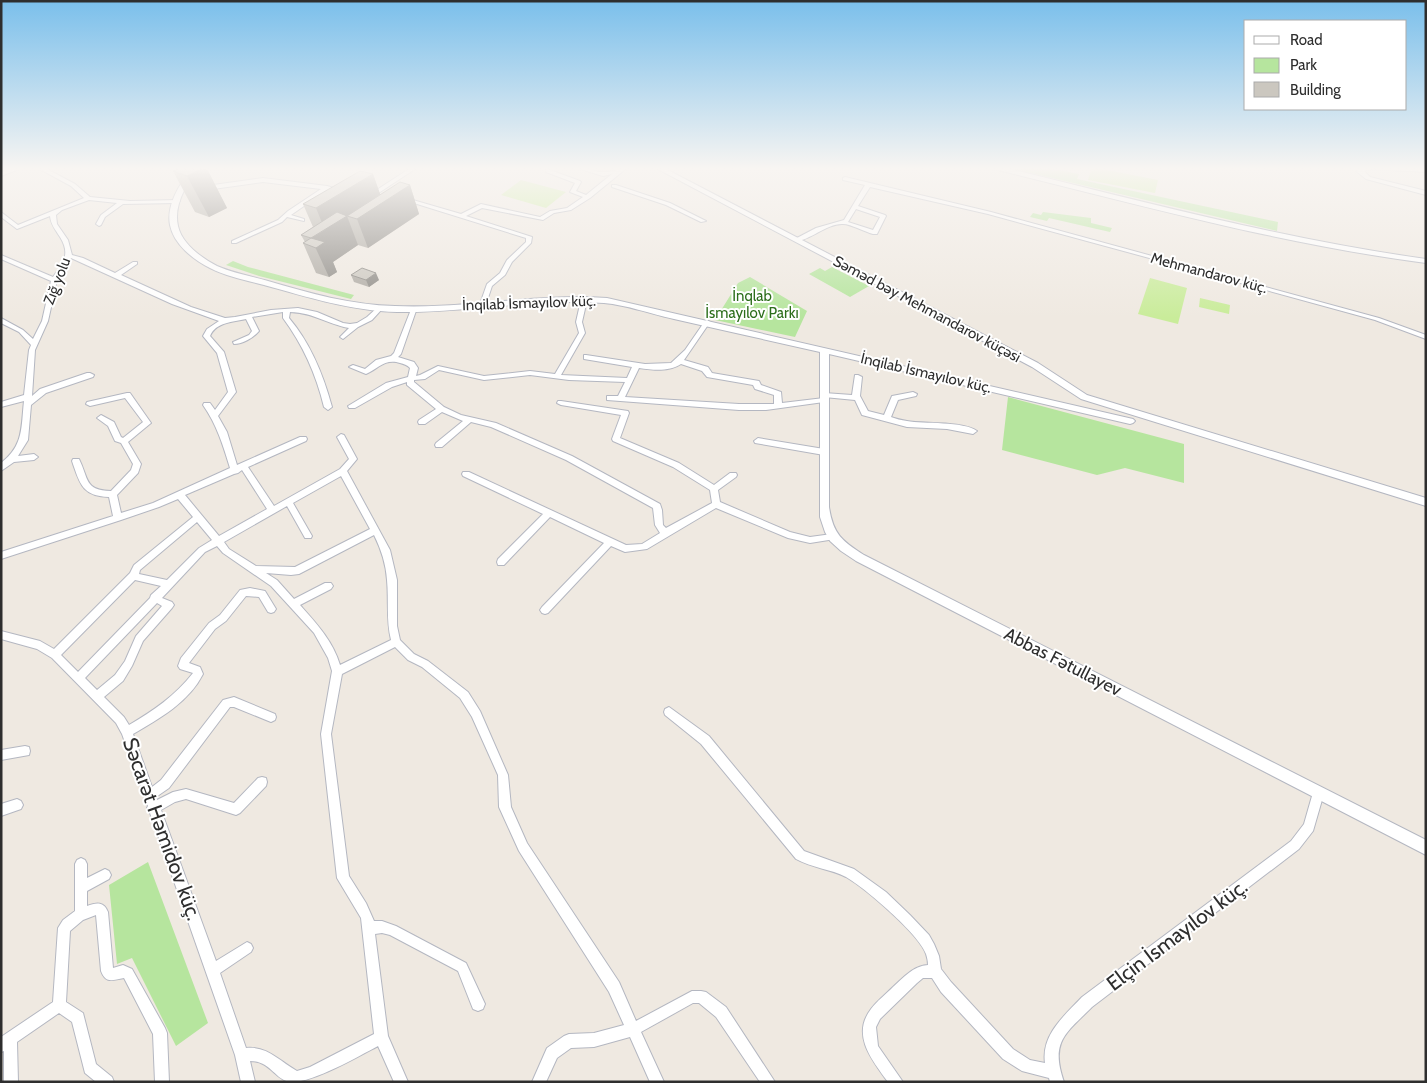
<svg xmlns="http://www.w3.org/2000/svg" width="1427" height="1083" viewBox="0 0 1427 1083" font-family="Cabin,sans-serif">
<rect width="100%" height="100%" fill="#efe9e1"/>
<!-- green -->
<path fill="#b6e59e" d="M1005 167H1043L1079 174 1077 179 1278 222 1277 231Z
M1043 212 1091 218V223L1112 228 1110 232 1049 218 1047 221 1030 217 1033 213 1041 215Z
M233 261 248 267 354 295 351 299 259 276 226 265Z
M832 267 869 286 850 297 809 274 820 268 825 271Z
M750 277 807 311 795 337 715 320 738 283Z
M1008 397 1184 444V483L1125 468 1097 475 1002 450Z
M148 862 208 1023 176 1046 132 958 117 964 109 885Z"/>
<!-- pitch -->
<path fill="#c9ec9a" d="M1092 167 1158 180 1155 193 1088 180Z
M521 180 566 192 546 208 501 195Z
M1150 278 1187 288 1178 324 1138 314Z
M1200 298 1230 305 1229 314 1199 307Z"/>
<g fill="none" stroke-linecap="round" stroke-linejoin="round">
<defs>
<path id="street" d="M17 167H24L1 176V172Z
M36 167H43L75 184 90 197 130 201 179 200 180 201 177 203 123 204 105 217 101 225 99 226 96 224 101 215 117 203 89 200 62 210 56 215 57 224 68 240 72 255 83 258 115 273 133 262H137V264L121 275 191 307 225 318 235 317 271 310 298 308 317 312 343 323 350 324 357 323 367 317 379 306H383V308L372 320 358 327 343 339 340 337 349 328C327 324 315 313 290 312L289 318C311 344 323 374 332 407L328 410 324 407C316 374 303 345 283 318V312L252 317 259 331C253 338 243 344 234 344L233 342 249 335 252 331 246 319C233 322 216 322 210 336L224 352 236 392 218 416 227 432 237 465 300 437H306L307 439 306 441 248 467 274 506 340 469 349 459 337 437 341 434 344 435 357 459 347 471 390 550 397 580V626L400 640 414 654 428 661 468 692 480 711 508 775 511 807 527 843 619 982 636 1021 692 991H701L706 992 726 1007 775 1082H760L716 1017 699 1003H693L641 1032 664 1082H650L630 1037 594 1047 571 1048 557 1058 546 1082H532L547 1048 564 1036 569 1034 594 1033 624 1025 609 992 519 851 499 807 498 775 472 717 460 698 422 667 408 660 395 647 342 674 331 734 349 876 366 903 374 921H382L396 926 466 963 485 1004 483 1009 478 1011 473 1009 458 971 390 935 382 933 375 934 388 1036 408 1082H394L378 1046C357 1057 313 1083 290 1082 274 1079 271 1061 250 1061L255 1082H241L235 1055 150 813 147 808 148 806 122 734 116 723 52 658 37 649 1 639V631L40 641 54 649 130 573 134 565 193 517 178 499 159 507 121 520 1 559V552L113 516 109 497C82 496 80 484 72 461L73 459H79C89 479 84 490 111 491L131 470 133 464 121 443 115 441 108 426 97 418 101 415 114 422 121 437 123 438 143 422 125 398 90 406 86 404 87 402 127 393H130L151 423 128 442 141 464 138 473 117 495 121 513 153 503 230 468C223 445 217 425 203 405L204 403H210L215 410 228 392 217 353 203 336 207 329 219 321 172 304 71 258 68 266 57 280 48 321 35 350 32 396 40 389 87 373H90L94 375 93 377 46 393 31 405 28 440 18 456 34 454 38 457 34 460 14 462 1 471V463C24 445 21 427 24 401L1 407V402L24 395 29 350 31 345 19 332 1 323V318L23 330 33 339 42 321 51 281 1 259V255L53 277C63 264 71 254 60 237 55 229 51 225 50 216L17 229 1 217V212L18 225 84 198 71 186ZM242 470 267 509 219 536 185 495 234 474 238 473ZM341 476 370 529 295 567 256 566 229 549 224 542 287 506 305 538H311L312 536 293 503ZM197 522 212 540 199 548 167 580 139 574 140 570ZM374 535C381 549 386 564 387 580 389 601 386 620 391 640L340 665C333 641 316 623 300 605L331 589 333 586 331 583H325L294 599 277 580 266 573 291 575 299 574ZM217 546 223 553 271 586 314 633 328 658 332 671 321 734 337 878 361 918 374 1034 310 1067 297 1071C279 1061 268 1046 246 1048L220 973 251 952 253 948 251 944 247 942 216 961 161 810 175 802 186 799 236 815 240 813 266 786 267 782 266 778 262 777 258 778 234 803 186 789 173 792 157 800 156 797 169 788 230 707H234L271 722 275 720 276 717 275 714 234 697 223 700 161 780 152 787 133 734C159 719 189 702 203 674L200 667 189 663 215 629 226 621 246 596 259 597 268 612 271 613 274 612 276 609 265 591 250 588 240 590 220 615 209 623 181 658 178 666 180 669 193 673C175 696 153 711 129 725L124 717 104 697 123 681 132 666 143 641 172 608 174 605 172 602 162 598 205 552ZM135 580 161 586 151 595 150 598 78 672 61 655ZM157 603 162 606 136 636 125 661 115 675 97 690 85 678Z
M412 167H418L377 194 372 193Z
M574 167C585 166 593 172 603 172 613 173 619 167 628 167L590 198 571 210 554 213 543 220 482 208 466 216 532 237 531 243 512 262 505 275 492 286 486 304 483 306 480 304 487 284 500 273 507 260 526 242V238L401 199 406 198 461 214 481 204 540 217 550 211 567 208 583 197 570 192 575 183 546 172V170H550L580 181 581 182 576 191 586 195 612 174 603 176Z
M845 177 991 212 1379 318 1426 335V339L1375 320 1164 262 988 214 870 187 858 206 885 215 886 216 877 234H873C865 232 851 224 843 224 827 223 808 242 795 241V239L816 228 844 220 865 185 843 180V178ZM856 209 880 217 873 230 848 222Z
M263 178 327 186 342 190 339 192 327 190 291 215 304 219V221L287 217 282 222 236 243H232V241L278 220 288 211 321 189 263 182 206 190 203 188 206 186Z
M612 185H616L670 203 706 221 701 222 666 205 612 187Z
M584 298 587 300 582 322 585 333 561 375 627 378 632 367 584 359V355H586L645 364 671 363 685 350 705 321 707 320 710 322 684 360 708 367 712 373 759 381 761 385 781 392 782 403 824 398 828 400 824 402 766 410H739L607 400V396H618L625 382 569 380 530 375 484 380 439 370 425 379 414 380V382L444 407 461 415 496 423 572 456 660 504 662 510 663 525 666 528 712 503 710 490 673 467 613 441 612 439 621 415 561 405 557 403 558 401H561L628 411 629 413 620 438 679 463 714 485 730 473H736L737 475 736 477 718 490 720 502 790 532 810 537 832 534 835 535 836 537 835 539 810 543 788 538 716 508 647 549 625 552 611 546 548 613 545 614 542 613 540 610 542 607 604 543 550 517 504 565H498L497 562 498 559 543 514 463 476 462 474 463 472H469L626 545 642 544 660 533 655 525 653 508 566 460 491 427 471 422 442 447H436L435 445 436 443 463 421 442 412 425 424H419L418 422 419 420 436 409 407 385V382L392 387 355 408H349L348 406 386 383 408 377 410 368C407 365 404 364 400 363 385 358 378 369 366 374L349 367 353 365 365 369 376 360 391 356 394 353 412 307H416L417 308 401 354 398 357 414 362 418 368 416 376 420 375 438 366 484 376 530 371 555 374 579 333 576 322 581 300ZM681 364 702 371 707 377 753 385 755 389 774 395V404H739L625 397 639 368C653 370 669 372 681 364Z
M855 375H858L862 377 860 396 868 411 884 415 892 396 913 392 917 394 916 396 898 400 891 417C896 419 901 420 907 421 923 424 964 421 977 431L973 434 947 429 907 427 862 415 855 400 824 397 820 395 824 393 852 395Z
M758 438 824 449 828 452 824 455 755 443 754 441Z
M669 707 709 736 804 851 854 869 886 892 910 915 929 935 934 944 939 956 941 969 951 982 1013 1049 1030 1060 1045 1063C1041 1035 1064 1016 1082 997L1291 841 1304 824 1314 789 1318 788 1322 789 1324 793 1313 831 1299 849 1092 1007C1065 1034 1050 1042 1064 1082H1050L1049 1078 1022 1071 1003 1059 941 992 932 978H923L917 983 880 1019 876 1027 878 1046 903 1082H888C872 1060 851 1035 871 1009 877 1001 886 994 893 987 904 977 913 966 928 965 928 961 927 957 926 954 919 934 865 888 846 877 831 869 812 868 796 859L701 744 665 715 664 712 665 709Z
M25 746 29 747 30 751 29 755 1 760V750Z
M17 799 21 801 23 805 21 809 1 816V804Z
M81 858 85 860 87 864V878L105 869 109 871 111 875 109 879 87 891V906C97 902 104 902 108 912L113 968 123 965 132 969 165 1028 167 1033 169 1082H155L153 1034 124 978C112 980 106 984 101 971L96 915 83 920 70 931 66 1002 83 1013 96 1064 112 1077 114 1082H96L85 1073 72 1022 59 1013 17 1042 18 1082H4V1051L1 1052V1037L53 1002 58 928 63 920 75 911V864L77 860Z"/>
<path id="secondary" d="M192 167H198C187 184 173 205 178 226 182 244 202 258 217 266 233 273 251 276 268 281 309 293 351 305 395 306 466 309 536 293 607 298L1133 419 1135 421 1133 423 1130 424 829 354V507C833 534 842 541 864 555L1426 840V855L856 561 841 551 830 541 825 532 820 517V352C771 341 723 330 674 319 651 314 627 305 604 303 534 298 466 313 397 312 352 311 307 297 264 285 246 280 227 277 210 268 194 260 174 245 170 225 166 204 181 183 192 167Z
M654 167H662L1038 363 1087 395 1426 498V506L1081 399 1032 367Z
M991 167H1002C1142 201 1282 239 1426 259V263C1280 244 1137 204 994 169Z
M1364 167 1426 168V172L1370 169 1364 171 1370 177 1426 191V195L1366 179 1356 171Z"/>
</defs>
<!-- street casing -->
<use href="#street" stroke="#b4b7c1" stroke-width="2"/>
<!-- secondary casing -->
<use href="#secondary" stroke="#b4b7c1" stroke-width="2"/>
<!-- street -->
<use href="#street" fill="#fff" fill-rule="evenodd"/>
<!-- secondary -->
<use href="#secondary" fill="#fff" fill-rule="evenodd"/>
</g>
<!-- wall -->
<path fill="#afaba4" d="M206 167 227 208 209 217 195 212 173 171Z
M373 174 380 195 410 185 419 214 368 248 358 245 333 262 337 272 329 277 316 273 303 243 305 242 301 235 313 227 303 204Z
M351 275 379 280 369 287 354 282Z"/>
<!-- shaded-wall -->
<path fill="#8e8b86" d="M206 167 227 208 209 217 187 176Z
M373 174 383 202 410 185 419 214 368 248 357 219 347 216 358 245 333 262 337 272 329 277 311 238 325 230 316 208Z
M376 273 379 280 369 287 366 280Z"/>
<!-- building -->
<path fill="#cbc7bf" stroke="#8e8b86" d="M182 167H206L187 176 173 171Z
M360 171 373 174 316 208 303 204Z
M400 182 410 185 357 219 347 216Z
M337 212 347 216 311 238 301 235Z
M311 238 325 242 316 248 303 243Z
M362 268 376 273 366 280 351 275Z"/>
<!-- sky -->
<linearGradient id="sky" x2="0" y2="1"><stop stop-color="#7abfeb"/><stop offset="0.53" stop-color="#f8f5f2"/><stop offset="1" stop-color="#f8f5f2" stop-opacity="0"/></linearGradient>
<rect width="1427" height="318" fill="url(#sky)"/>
<g text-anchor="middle" stroke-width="4" stroke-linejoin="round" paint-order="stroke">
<!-- far-street labels -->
<g font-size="15" fill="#2e2e2e" stroke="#fff">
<text transform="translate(1209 273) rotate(15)" y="5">Mehmandarov küç.</text>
<text transform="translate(57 281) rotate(-69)" y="5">Zığ yolu</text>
<text transform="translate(529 303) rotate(-2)" y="5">İnqilab İsmayılov küç.</text>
<text transform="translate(927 309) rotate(28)" y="5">Səməd bəy Mehmandarov küçəsi</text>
<text transform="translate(926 373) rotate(13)" y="5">İnqilab İsmayılov küç.</text>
</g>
<!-- far-park labels -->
<g font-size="15" fill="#2c6e1b" stroke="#fff">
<text x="752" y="301">İnqlab<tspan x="752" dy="17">İsmayılov Parkı</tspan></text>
</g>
<!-- street labels -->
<g font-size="18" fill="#2e2e2e" stroke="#fff">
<text transform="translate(1063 662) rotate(27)" y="6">Abbas Fətullayev</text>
</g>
<!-- near-street labels -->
<g font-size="21" fill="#2e2e2e" stroke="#fff">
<text transform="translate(162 829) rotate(70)" y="7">Səcarət Həmidov küç.</text>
<text transform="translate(1177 935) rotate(-37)" y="7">Elçin İsmayılov küç.</text>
</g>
</g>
<!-- border -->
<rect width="1427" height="1083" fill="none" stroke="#2e2e2e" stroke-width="5"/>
<!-- legend -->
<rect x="1244" y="20" width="162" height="90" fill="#ffffff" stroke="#ababab"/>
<rect x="1254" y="36" width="25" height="8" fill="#ffffff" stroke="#ababab"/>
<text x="1290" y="45" font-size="15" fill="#2e2e2e">Road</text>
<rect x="1254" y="58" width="25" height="15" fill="#b6e59e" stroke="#ababab"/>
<text x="1290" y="70" font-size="15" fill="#2e2e2e">Park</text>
<rect x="1254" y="82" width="25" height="15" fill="#cbc7bf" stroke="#ababab"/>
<text x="1290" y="95" font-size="15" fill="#2e2e2e">Building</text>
</svg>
